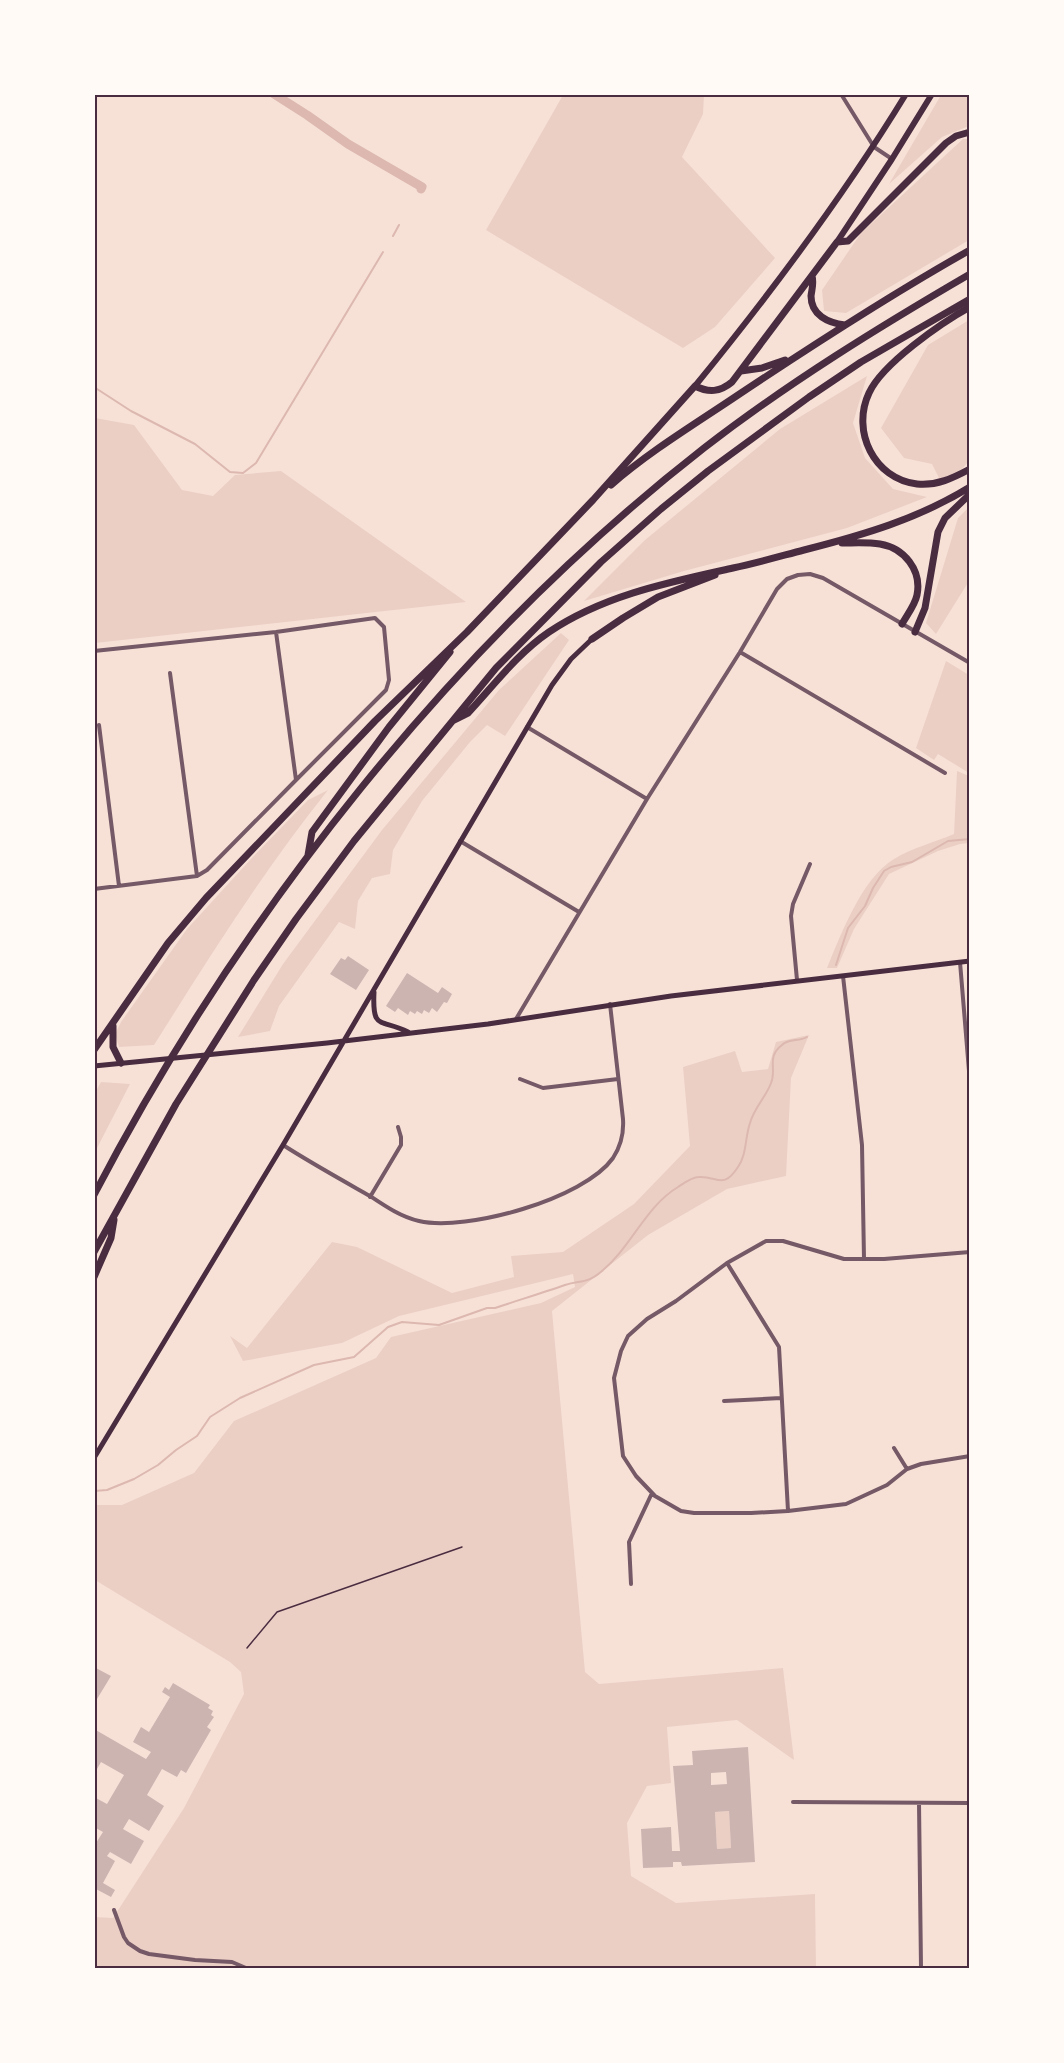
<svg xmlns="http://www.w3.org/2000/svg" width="1064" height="2063" viewBox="0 0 1064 2063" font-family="'Times New Roman',serif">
<rect width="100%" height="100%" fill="#f7e1d7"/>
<!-- green -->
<path fill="#ebcfc5" d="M563 95H704L703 114 682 157 775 258 715 327 683 348 486 230Z
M941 95H969V126L942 137 889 184Z
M963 139H969V240L846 313 824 311 822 290 861 233Z
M969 320V461L962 469 940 480 932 464 904 458 881 428 928 345Z
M867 376 853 423 865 458 893 489 927 497 847 528 684 571 584 601 645 540 780 429Z
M95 418 134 425 182 490 213 496 235 475 281 471 466 602 95 643Z
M969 507V581L936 634 926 623 958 518Z
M561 633 569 640 505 736 487 725 470 742 422 801 393 850 390 874 372 878 358 901 355 929 339 922 279 1006 270 1031 238 1037 283 964 382 830 499 690Z
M946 661 969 675V773L938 754 934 760 916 748Z
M957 771 969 776V843L960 844 938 851 889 874 854 929 837 968H827C841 934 862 878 894 859 912 848 935 842 954 834Z
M328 790C263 871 209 958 154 1045L119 1047 115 1034 121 1022 187 929 250 860 308 800Z
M809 1035 791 1078 786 1176 727 1189 648 1235 552 1311 585 1672 599 1684 783 1668 794 1760 737 1720 667 1727 671 1783 647 1786 627 1823 631 1876 676 1903 815 1894 816 1968H95L94 1917 113 1918 184 1808 244 1694 241 1672 230 1662 95 1580V1505H122L194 1473 234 1421 376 1358 391 1337 541 1303 575 1287 573 1274 399 1316 342 1343 243 1361 230 1336 247 1348 332 1242 357 1247 452 1293 514 1277 511 1256 563 1252 634 1204 690 1146 683 1067 735 1051 742 1072 768 1069 776 1042Z
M101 1082 130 1084 95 1152V1093Z
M729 1811 731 1848 717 1849 715 1812Z"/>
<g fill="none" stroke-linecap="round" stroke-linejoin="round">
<!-- stream -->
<path stroke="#dcb8b0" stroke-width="2" d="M393 236 399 225
M94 387 131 411 195 444 230 472 243 473 256 463 383 252
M836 965 848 928 865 906 873 888 884 871 891 867 912 862 948 841 970 839
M94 1491 107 1490 134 1479 158 1465 176 1450 197 1436 210 1417 240 1398 314 1365 354 1357 388 1327 402 1322 439 1325 487 1308H495C519 1300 542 1293 565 1285 581 1280 587 1284 602 1271 632 1246 645 1207 678 1187 684 1183 692 1177 699 1177 718 1176 723 1190 738 1167 747 1154 745 1137 750 1123 754 1108 766 1097 771 1083 777 1069 766 1057 782 1045 789 1038 799 1042 807 1037"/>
<!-- canal -->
<path stroke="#dcb8b0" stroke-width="9" d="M274 94 307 115 348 144 422 187 421 189"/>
</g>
<!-- building -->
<path fill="#ccb4b1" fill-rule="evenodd" d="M348 956 369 970 356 990 330 974 341 958 345 960Z
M407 973 438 993 442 987 452 994 447 1003 444 1002 437 1012 432 1008 429 1013 424 1010 422 1014 417 1011 415 1014 410 1011 408 1015 398 1008 395 1012 386 1006Z
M94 1667 111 1676 94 1704Z
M173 1683 210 1705 208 1708 213 1711 211 1715 214 1717 207 1727 211 1730 186 1773 181 1770 177 1777 162 1769 147 1795 164 1806 149 1831 129 1819 123 1829 144 1841 131 1864 110 1852 107 1856 115 1861 103 1883 115 1890 111 1897 94 1888V1846L103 1832 94 1827V1797L107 1804 124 1775 101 1762 97 1769 94 1767 96 1762 94 1761V1729L146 1759 151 1752 133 1742 141 1727 149 1732 170 1697 162 1692 165 1687 169 1690Z
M748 1747 755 1862 682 1866 681 1862H673V1867L643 1868 641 1829 671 1827 672 1851H680L673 1766 693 1765 692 1751ZM726 1772 727 1784 711 1785V1773ZM729 1811 731 1848 717 1849 715 1812Z"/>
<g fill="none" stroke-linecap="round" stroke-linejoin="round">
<!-- path -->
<path stroke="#4a2c40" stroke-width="1.5" d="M247 1648 277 1612 462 1547"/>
<!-- minor -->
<path stroke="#755966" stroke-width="4" d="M841 94 874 147 892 159
M94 651 276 632 375 618 384 627 389 680 386 690 296 780
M740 652 945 773
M170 673 197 876
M99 725 119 886
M527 727 647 799
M460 841 579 912
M94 889 197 876 207 870 296 780 276 632
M960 962 970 1083
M843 976 862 1145 864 1259
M797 980 791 916 793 904 810 864
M516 1019 647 799 740 652 777 589 787 579 798 575 810 574 823 578 970 663
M520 1079 543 1088 618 1079
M283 1145C311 1163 340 1179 370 1196 385 1206 401 1217 419 1221 466 1232 584 1199 613 1158 621 1146 624 1134 623 1119L610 1004
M370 1197 401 1145V1137L398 1127
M970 1252 884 1259H844L783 1241H766L727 1263 676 1301 647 1319 628 1336 621 1351 614 1378 623 1456 636 1476 655 1496 681 1511 694 1513H751L788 1511 846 1504 887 1485 907 1469 921 1464 970 1456
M727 1263 779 1347 788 1511
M724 1401 781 1398
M894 1448 907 1469
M631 1584 629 1542 652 1493
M793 1802 970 1803
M919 1803 921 1968
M114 1910 124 1937 128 1943 140 1951 149 1954 195 1960 232 1962 246 1968"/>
<!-- secondary -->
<path stroke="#4a2c40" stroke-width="5" d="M374 992C372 1032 381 1018 408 1032
M94 1066 327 1043 488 1024 671 996 970 961
M94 1458 283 1145 552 685 571 659 592 639"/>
<!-- trunk -->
<path stroke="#4a2c40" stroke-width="6" d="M837 242 892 159 932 94
M695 386C771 293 843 197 906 94"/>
<!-- motorway -->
<path stroke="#4a2c40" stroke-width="7" d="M812 276C814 283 812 288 811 296 811 315 828 323 845 325
M970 307C941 323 882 364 869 393 851 431 874 479 917 484 937 486 953 478 970 469
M741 371 762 368 785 360
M611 485C650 451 695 424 738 395 813 345 890 295 970 250
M842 543C854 543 867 542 880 544 904 548 922 570 917 595 915 605 907 615 902 624
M915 632 925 608 938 532 945 518 970 494
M592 639 623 618 658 597 715 575
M454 720 468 713C494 685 518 653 549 632 604 595 670 582 733 568 757 563 781 556 804 550 863 535 918 519 970 487
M308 855 312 832 389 727 450 652
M113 1026V1047L121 1063
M94 1050 168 943 206 898 375 721 467 632 593 500 695 386C709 393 720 392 732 382L837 242 848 241 946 143 956 136 970 132
M94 1195C241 913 454 643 704 448 788 383 879 327 970 274
M94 1252 176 1104 254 980 296 919 354 841 496 668 601 562 661 509 708 471 809 397 861 362 970 299
M94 1277 111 1238 114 1220"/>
</g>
<!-- border -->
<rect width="1064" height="2063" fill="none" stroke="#fffaf5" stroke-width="192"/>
<rect x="96" y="96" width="872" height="1871" fill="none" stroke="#4a2c40" stroke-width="2"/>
</svg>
